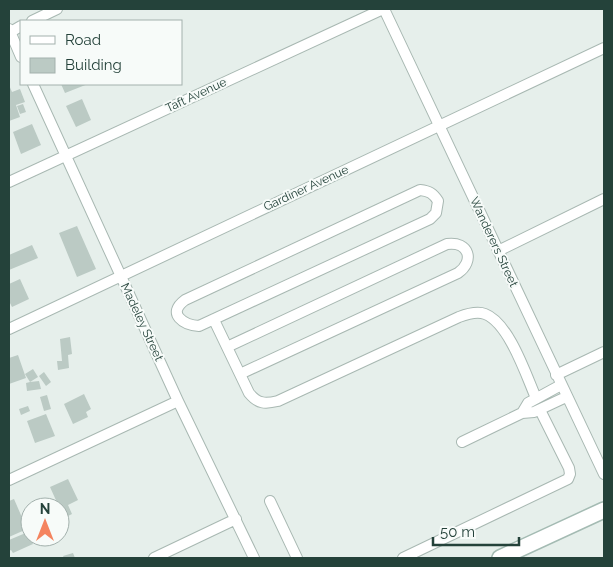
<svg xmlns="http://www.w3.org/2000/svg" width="613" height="567" viewBox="0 0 613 567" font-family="Raleway,sans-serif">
<rect width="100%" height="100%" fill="#e6efeb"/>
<!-- building -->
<path fill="#bbcac4" d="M61 84H88L65 93Z
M9 85 12 92 20 89 25 102 16 105 20 117 9 121Z
M82 99 91 120 76 127 66 106Z
M23 104 26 112 20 114 17 106Z
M32 124 41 145 21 154 13 132Z
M77 226 96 269 77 277 59 233Z
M32 245 38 258 9 270V255Z
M20 279 29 299 12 307 9 301V284Z
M70 337 72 354 68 355 69 368 58 370 57 361H62L60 339Z
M18 355 26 378 9 384V358Z
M33 369 38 377 30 382 39 381 41 389 27 391 26 383 30 382 25 374Z
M44 372 51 382 46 386 39 376Z
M84 394 91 409 86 412 88 417 73 424 64 404Z
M47 395 51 409 44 411 40 397Z
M28 406 30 411 21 415 19 409Z
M46 414 55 436 35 443 27 421Z
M68 479 78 500 68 505 72 514 64 518 50 487Z
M14 499 27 529 9 537V501Z
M30 512V528L24 514Z
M28 532 33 544 13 553 11 550 9 551V540Z
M73 553 75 558H64L63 556Z"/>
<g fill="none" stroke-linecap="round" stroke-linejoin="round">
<defs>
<path id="minor" d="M384 9 604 474
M32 21 57 9
M9 29 21 57
M9 33 21 26
M33 84 178 401 254 558
M9 182 383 9
M420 190C429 191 433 193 438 201L436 213 430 219 199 326C184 325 166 314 185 300Z
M498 251 604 199
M214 320 249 393C258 404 265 404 278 401L459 317C467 314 477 311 485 314 509 323 526 375 536 398
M9 329 604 48
M227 347 447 244C469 241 475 261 458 273L240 374
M556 375 604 352
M522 413 528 403 561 385
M462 442 522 413 534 412 566 397
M9 480 178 401
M270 501 297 558
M154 558 236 519
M403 558 568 479 570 474 569 468 540 410"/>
<path id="secondary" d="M500 558 604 510"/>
</defs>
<!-- minor casing -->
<use href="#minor" stroke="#a8b8b2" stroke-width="12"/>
<!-- secondary casing -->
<use href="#secondary" stroke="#a4bbb3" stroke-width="18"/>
<!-- minor -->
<use href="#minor" stroke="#fff" stroke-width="10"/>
<!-- secondary -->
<use href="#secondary" stroke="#fff" stroke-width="15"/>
</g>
<g text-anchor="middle" stroke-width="4" stroke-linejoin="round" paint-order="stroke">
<!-- street labels -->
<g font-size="12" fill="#24423a" stroke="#f7fbf9">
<text transform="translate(196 95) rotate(-25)" y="4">Taft Avenue</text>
<text transform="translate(306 188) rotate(-25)" y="4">Gardiner Avenue</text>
<text transform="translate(494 242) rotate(65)" y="4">Wanderers Street</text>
<text transform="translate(142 322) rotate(65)" y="4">Madeley Street</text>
</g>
</g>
<!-- border -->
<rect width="613" height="567" fill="none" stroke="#24423a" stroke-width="20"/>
<!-- legend -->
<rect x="20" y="20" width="162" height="65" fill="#f7fbf9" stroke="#a3b1ad"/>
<rect x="30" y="36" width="25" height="8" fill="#ffffff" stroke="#a3b1ad"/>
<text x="65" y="45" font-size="15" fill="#24423a">Road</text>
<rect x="30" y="58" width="25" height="15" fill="#bbcac4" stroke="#a3b1ad"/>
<text x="65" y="70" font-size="15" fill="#24423a">Building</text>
<!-- north arrow -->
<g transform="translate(45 522)"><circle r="24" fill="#f7fbf9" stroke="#a3b1ad"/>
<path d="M0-4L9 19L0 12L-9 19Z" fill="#f4845f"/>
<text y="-8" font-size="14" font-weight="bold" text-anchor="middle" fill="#24423a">N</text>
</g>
<!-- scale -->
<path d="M433 537v8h86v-8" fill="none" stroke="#24423a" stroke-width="2.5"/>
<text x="440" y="537" font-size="15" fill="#24423a" stroke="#f7fbf9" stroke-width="4" paint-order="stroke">50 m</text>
</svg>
